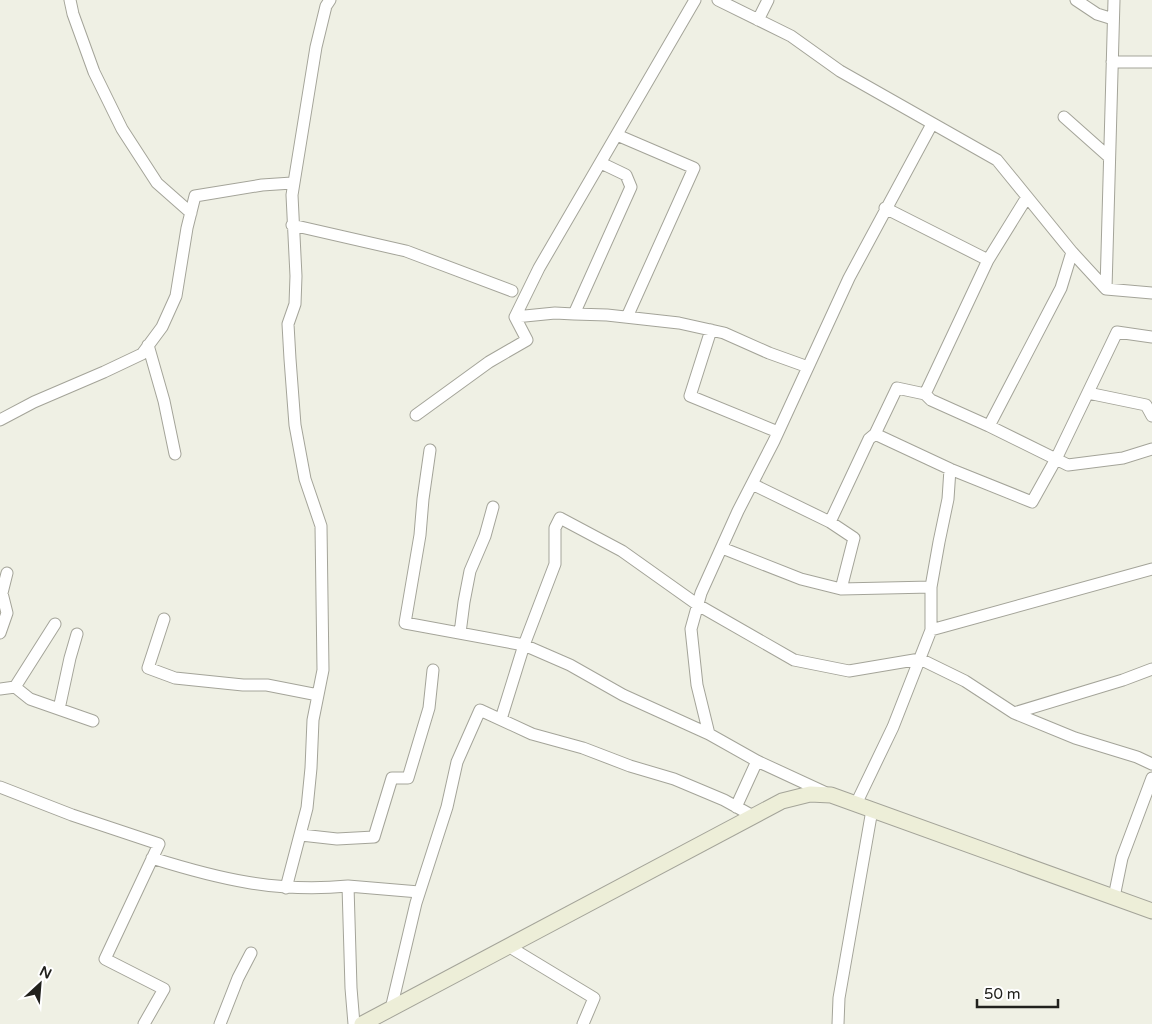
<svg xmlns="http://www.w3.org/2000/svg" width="1152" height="1024" viewBox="0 0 1152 1024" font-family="'Varela Round',sans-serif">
<rect width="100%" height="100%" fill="#eff0e4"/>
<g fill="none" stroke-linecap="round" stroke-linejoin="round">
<defs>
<path id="minor" d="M70 0 73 14 94 72 122 129 157 183 191 213
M718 0 791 36 840 71 997 160 1072 252 1106 289 1152 293
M1076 0 1097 14 1113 19
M758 20 768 0
M1112 62H1152
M1064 117 1109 157
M617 135 694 168 627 317
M885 208 988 260
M292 225 406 251 512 291
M1106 289 1114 0
M574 314 631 187 626 175 601 163
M515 317 539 268 695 0
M711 330 690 396 778 432
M148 345 164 401 175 454
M1088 393 1146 405 1152 416
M925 394 988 260 1027 197
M416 415 489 362 527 340 515 317 555 313 574 314 607 315 679 323 724 333 769 353 808 367
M0 420 34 402 104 372 142 354 162 327 176 296 187 228 195 196 262 185 292 183
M989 426 1061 288 1072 252
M875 434 950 469 1032 502 1056 459 1117 332 1152 337
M430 450 423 499 420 535 405 623 524 645 570 665 623 695 709 734
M752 484 830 522 854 538 841 589 931 587
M830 522 869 439 875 434 897 388 925 394 931 400 989 426 1068 465 1123 458 1152 449
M722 548 801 579 841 589
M164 619 148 668 175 678 243 685H267L318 695
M931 630V587L939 542 948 499 950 469
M0 633 7 613 2 593 7 573
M460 633 464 602 470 571 485 536 493 507
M15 687 30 699 93 721
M0 689 15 687 55 624
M59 709 70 658 77 634
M1014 713 1123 680 1152 669
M501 719 524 645 555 564V528L560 518 622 551 698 605 794 660 849 671 920 659 965 681 1014 713 1075 738 1137 757 1152 764
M0 787 72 815 159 844 105 959 164 989 144 1024
M824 792 757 761 709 734 697 685 691 629 701 593 738 511 774 441 849 278 932 124
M856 804 893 727 931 630 1152 569
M736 807 757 761
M301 835 337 839 374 837 392 778H408L429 708 433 670
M152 858C219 879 277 893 348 886L351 988 354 1024
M348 886 419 892
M286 888 307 808 311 768 313 720 323 670 321 526 305 479 295 425 290 359 288 324 295 304 296 276 292 195 316 47 326 6 330 0
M1114 897 1122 858 1152 778
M508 946 594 998 583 1024
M391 1009 416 903 447 807 457 762 480 710 532 734 583 748 630 766 674 779 724 800 753 816
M220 1024 238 978 251 953
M838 1024 839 998 872 810"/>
<path id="secondary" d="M362 1024 782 801 810 794 831 795 1152 911"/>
</defs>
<!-- minor casing -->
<use href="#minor" stroke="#a4a499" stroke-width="13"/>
<!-- secondary casing -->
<use href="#secondary" stroke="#a4a499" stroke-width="17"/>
<!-- minor -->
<use href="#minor" stroke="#fff" stroke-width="11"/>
<!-- secondary -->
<use href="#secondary" stroke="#edeed8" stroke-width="15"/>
</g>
<!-- north arrow -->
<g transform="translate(40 984) rotate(26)" stroke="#ffffff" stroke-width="4" paint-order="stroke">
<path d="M0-4L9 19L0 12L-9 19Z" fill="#21211d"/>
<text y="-8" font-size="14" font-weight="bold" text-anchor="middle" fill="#21211d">N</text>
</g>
<!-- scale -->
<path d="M977 999v8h81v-8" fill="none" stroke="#21211d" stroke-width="2.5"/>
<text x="984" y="999" font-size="15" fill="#21211d" stroke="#ffffff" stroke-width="4" paint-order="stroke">50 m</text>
</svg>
